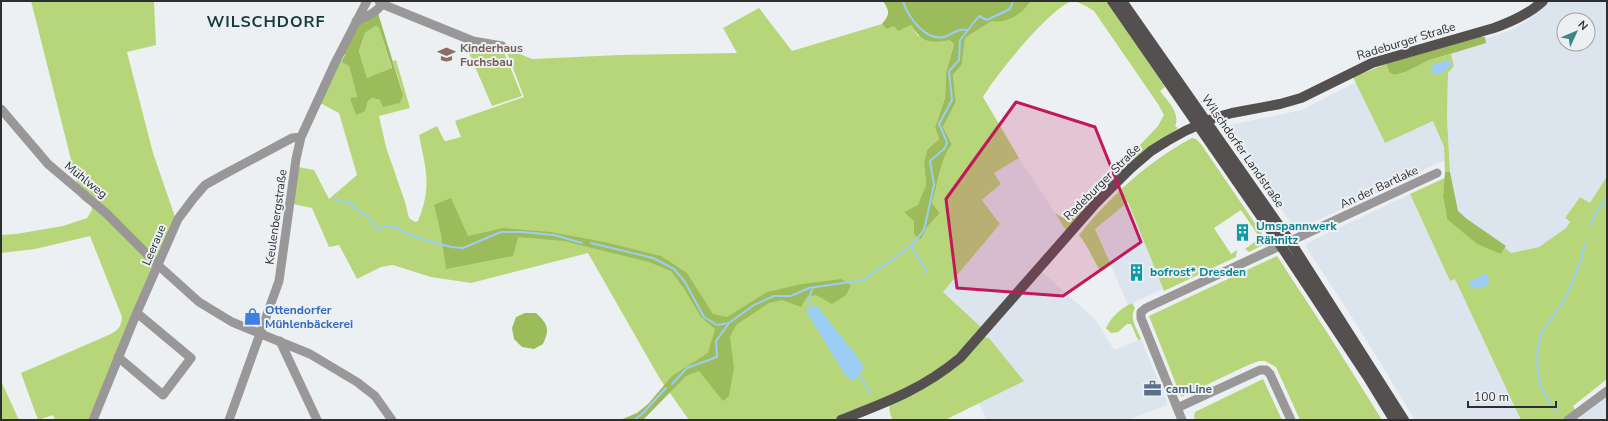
<svg xmlns="http://www.w3.org/2000/svg" width="1608" height="421" viewBox="0 0 1608 421" font-family="'Nunito Sans',sans-serif">
<rect width="100%" height="100%" fill="#ecf0f3"/>
<!-- built -->
<path fill="#dce5ee" fill-rule="evenodd" d="M1551 1H1607V176L1590 204 1580 197 1565 219 1570 222 1566 228 1539 247 1511 253 1453 214 1447 118 1448 73 1454 66 1450 51 1511 30 1528 20ZM1564 20H1588V44H1564Z
M1356 82 1385 143 1433 121 1444 147 1445 160 1421 171V173L1403 181 1296 230 1225 130 1230 125 1302 110Z
M1019 158 1065 229 1068 231 982 328 943 292 1000 224 982 200 1001 184 994 173Z
M1410 194 1450 281 1455 279 1521 420H1415L1357 325 1306 247 1307 243Z
M1128 202 1163 289 1128 305 1095 229Z
M1041 271 1096 320 1114 350 1141 339 1167 402V405L1128 420H986L987 419 978 403 1023 381 983 337Z
M1607 395V420H1582L1579 416Z"/>
<!-- green -->
<path fill="#b6d679" d="M31 1H154L156 45 127 52 153 153 176 220 88 420H55L53 415 38 420 21 373 104 337C115 332 121 330 122 317L90 236 35 249 1 253V235L16 234 63 226 87 218 92 210 91 206 81 199Z
M1031 1H1072C1050 8 995 76 983 97L1019 158 994 173 1001 184 982 200 1000 224 943 292 982 328 968 344 942 368 891 397 833 420H689L660 379 588 253 471 283 431 277 393 265 381 267 357 279 339 245 329 247 312 208 293 204 298 167 314 170 329 199 357 175 339 113 320 103 339 61 349 66 357 97 350 99 365 111 368 101 372 98 380 100 402 91 393 61 396 60 410 108 379 116 386 147 405 202 409 218 415 222 418 221C432 187 426 170 419 135L437 126 444 140 446 141 461 137 455 121 524 97 506 50 508 49 532 59 620 55 737 53 723 28 759 8 792 51 882 24 886 29 893 26 911 25 918 36 949 40 954 44 946 72 945 98 935 127 939 139 927 150 924 162 926 185 914 221V233L921 239 928 226 940 213 932 203C939 183 939 162 952 144L943 127 956 102 953 75 962 63 965 38 992 21 1028 5Z
M1075 1H1108L1165 87 1160 91C1167 100 1181 114 1175 126L1178 128 1068 231 1065 229 1055 213 1063 218 1072 217 1158 126 1164 115 1158 104 1094 11 1086 6Z
M376 26 379 28 392 69 367 78 359 51 365 33Z
M468 44 503 50 522 96 492 106 466 46Z
M1451 54 1454 66 1448 73 1447 118 1450 172H1445L1444 147 1433 121 1385 143 1353 77 1386 64 1389 72 1394 75 1406 72 1427 61Z
M1192 138 1196 139 1201 144 1267 241V243L1249 252 1245 249 1260 238 1241 210 1214 228 1231 254 1237 250 1236 257 1164 291 1128 202 1095 229 1110 263 1100 270C1092 258 1088 246 1079 235 1111 196 1147 162 1192 138Z
M1607 176V379L1573 406 1579 416 1573 420H1521L1455 279 1450 281 1410 194 1445 178 1443 196 1447 219 1501 254 1505 248 1511 253 1539 247 1566 228 1570 222 1565 218 1580 197 1590 203Z
M1277 256 1330 337 1382 420H1300L1276 367 1265 361H1259L1246 366 1181 397 1149 316Z
M1132 303 1135 308C1129 318 1137 329 1141 339L1138 340 1131 324H1127L1118 332 1111 333 1106 328C1112 316 1120 309 1132 303Z
M983 337 989 338 1024 381 945 420H893L890 414 889 405Z
M1263 379 1282 420H1195L1194 416 1195 412Z
M1 381 19 420H1Z"/>
<!-- forest -->
<path fill="#9cbc5c" fill-rule="evenodd" d="M883 1H967L970 2 976 1H1031C1023 13 1007 24 992 21L965 38 962 64 953 75 956 102 943 127 952 144C939 162 939 182 932 203L940 213 928 226 921 239 917 238 914 233V221L904 212 918 205 926 185 924 162 927 150 939 139 935 127 945 98 946 72 954 44 949 40C929 44 922 42 911 25L898 31 894 26 886 29 882 24C890 14 890 12 883 1Z
M378 13 403 95 400 103 383 107 380 100 372 98 368 101 365 111 356 115 350 98 357 97 349 66 341 62 345 55 343 54 357 23ZM376 26 379 28 392 68 367 78 359 51 365 33Z
M1478 37H1485L1486 43 1427 61 1406 72 1394 75 1389 72 1386 64Z
M1445 172H1450L1458 211 1467 219 1506 246 1501 254 1477 244 1447 219 1443 196Z
M451 198 468 236 503 228 551 232 604 242 661 256 687 273 713 314 727 317 767 292 802 284 841 279 851 285 846 295 832 304 816 295 807 297 801 307 782 300 769 303 736 325 730 337 734 368 729 396 723 401 699 371 686 376 643 420H620L637 413 648 404 672 376 708 353 715 329 701 317 683 287 671 271 649 262 564 241 518 237 513 256 446 269 441 234 434 205Z
M525 313H536C548 324 550 329 543 344L534 349 522 347 514 339 512 328 516 317Z"/>
<!-- water -->
<path fill="#9ccdf5" d="M1450 60 1451 65 1442 73 1433 75 1431 65Z
M1486 273 1490 283C1479 289 1477 292 1467 283Z
M817 306 856 355 864 367 862 371 853 381 845 375 806 311 810 307Z"/>
<g fill="none" stroke-linecap="round" stroke-linejoin="round">
<!-- stream -->
<path stroke="#9ccdf5" stroke-width="2" d="M903 1C908 17 927 44 947 36 955 32 958 29 967 30
M334 199 350 203 356 209 371 219 376 229 387 226 394 227 415 237 451 247 463 248 501 232H522L554 235 582 243
M1590 226 1598 209 1607 199
M591 243 653 258 674 269 685 282 704 317 717 325 729 323 754 305 774 296H791L809 288 864 280 911 246 924 230 934 185 930 161 945 148 947 142 939 124 952 100 949 71 959 60 960 40 979 16 987 20 1010 9 1013 1
M911 246 927 272
M810 307 809 298 813 287
M859 375 871 393
M672 384 687 368 717 357 716 341 729 323
M1557 412C1552 405 1545 397 1542 389 1536 371 1535 348 1543 331 1549 320 1558 311 1564 300 1573 282 1581 263 1585 243
M634 420 642 414 666 388"/>
<!-- minor -->
<path stroke="#999797" stroke-width="9" d="M379 1 382 4 473 41 502 46
M356 21C366 17 376 13 382 4
M1 109 48 164 107 214 159 266 199 302 232 322 310 354 357 382 375 396 392 420
M280 341 317 420
M118 357 163 395 191 358 137 313
M1177 408 1260 370H1266L1270 374 1291 420
M93 420 135 317 178 219 193 199 205 185 221 176 292 138 301 137
M229 420 279 281 296 159 301 137 335 63 367 1
M1182 420 1141 318V312L1146 308 1437 173
M1568 420 1607 391"/>
<!-- major -->
<path stroke="#545050" stroke-width="10" d="M1112 1 1273 234 1367 376 1394 420
M1122 1 1290 241 1404 420
M841 420C887 402 921 390 960 358L1096 203 1130 169 1151 151 1167 141 1185 131 1214 118 1232 113 1280 104 1301 98 1372 63 1494 28C1511 22 1529 14 1543 1"/>
</g>
<!-- marked area -->
<path fill="#c2185b" fill-opacity="0.2" stroke="#c2185b" stroke-width="3" stroke-linejoin="round" d="M1016 102 1095 127 1141 242 1063 296 957 288 946 199Z"/>
<!-- icons -->
<defs>
<symbol id="school-bare" viewBox="-9 -9 18 18"><path d="M0-5L7-2L0 1L-7-2ZM-4 1L0 2.5L4 1V4Q0 6-4 4Z" fill="#8d6e63" stroke="#ecf0f3" stroke-width="2.5" paint-order="stroke"/></symbol>
<symbol id="building-bare" viewBox="-9 -9 18 18"><path d="M-4-6H4V6H1V3H-1V6H-4ZM-2.5-4.3h1.7v1.8h-1.7ZM.8-4.3h1.7v1.8H.8ZM-2.5-1h1.7V.8h-1.7ZM.8-1h1.7V.8H.8Z" fill="#0f9aa8" stroke="#ecf0f3" stroke-width="2.5" paint-order="stroke"/></symbol>
<symbol id="shop-bare" viewBox="-9 -9 18 18"><path d="M-5-2.5h2.3a2.7 3.5 0 0 1 5.4 0H5L5.5 6h-11ZM-1.5-2.5h3a1.5 2.3 0 0 0-3 0Z" fill="#3f7fe0" stroke="#ecf0f3" stroke-width="2.5" paint-order="stroke"/></symbol>
<symbol id="office-bare" viewBox="-9 -9 18 18"><path d="M-6-3h4V-5.5h4V-3h4V5H-6ZM-1-4.5V-3h2v-1.5ZM-6 0V1H6V0Z" fill="#5c6f8a" stroke="#ecf0f3" stroke-width="2.5" paint-order="stroke"/></symbol>
</defs>
<g fill-rule="evenodd">
<use href="#school-bare" x="434" y="42" width="25" height="25"/>
<use href="#building-bare" x="1230" y="220" width="25" height="25"/>
<use href="#building-bare" x="1124" y="260" width="25" height="25"/>
<use href="#shop-bare" x="240" y="304" width="25" height="25"/>
<use href="#office-bare" x="1140" y="376" width="25" height="25"/>
</g>
<g text-anchor="middle" stroke-width="4" stroke-linejoin="round" paint-order="stroke">
<!-- street labels -->
<g font-size="12" fill="#2e2f31" stroke="#ecf0f3">
<text transform="translate(1406 41) rotate(-17)" y="4">Radeburger Straße</text>
<text transform="translate(1243 151) rotate(55)" y="4">Wilschdorfer Landstraße</text>
<text transform="translate(86 180) rotate(39)" y="4">Mühlweg</text>
<text transform="translate(1102 182) rotate(-45)" y="4">Radeburger Straße</text>
<text transform="translate(1379 187) rotate(-25)" y="4">An der Bartlake</text>
<text transform="translate(276 217) rotate(-82)" y="4">Keulenbergstraße</text>
<text transform="translate(154 245) rotate(-67)" y="4">Leeraue</text>
</g>
<!-- education labels -->
<g font-size="12" font-weight="bold" fill="#785e54" stroke="#ecf0f3" text-anchor="start">
<text x="460" y="52">Kinderhaus<tspan x="460" dy="14">Fuchsbau</tspan></text>
</g>
<!-- culture labels -->
<g font-size="12" font-weight="bold" fill="#0d838f" stroke="#ecf0f3" text-anchor="start">
<text x="1256" y="230">Umspannwerk<tspan x="1256" dy="14">Rähnitz</tspan></text>
<text x="1150" y="276">bofrost* Dresden</text>
</g>
<!-- shop labels -->
<g font-size="12" font-weight="bold" fill="#366cbe" stroke="#ecf0f3" text-anchor="start">
<text x="265" y="314">Ottendorfer<tspan x="265" dy="14">Mühlenbäckerei</tspan></text>
</g>
<!-- service labels -->
<g font-size="12" font-weight="bold" fill="#4e5e75" stroke="#ecf0f3" text-anchor="start">
<text x="1166" y="393">camLine</text>
</g>
<!-- district labels -->
<g font-size="16" font-weight="bold" letter-spacing="1" fill="#173a3b" stroke="#ecf0f3">
<text x="266" y="27">WILSCHDORF</text>
</g>
</g>
<!-- border -->
<rect width="1608" height="421" fill="none" stroke="#2e2f31" stroke-width="4"/>
<!-- north arrow -->
<g transform="translate(1576 32) rotate(46)"><circle r="19" fill="#ecf0f3" stroke="#a0a3a5"/>
<path d="M0-3L7 15L0 10L-7 15Z" fill="#3e868a"/>
<text y="-6" font-size="11" font-weight="bold" text-anchor="middle" fill="#2e2f31">N</text>
</g>
<!-- scale -->
<path d="M1468 401v6h88v-6" fill="none" stroke="#2e2f31" stroke-width="2"/>
<text x="1474" y="401" font-size="12" fill="#2e2f31" stroke="#ecf0f3" stroke-width="3" paint-order="stroke">100 m</text>
</svg>
